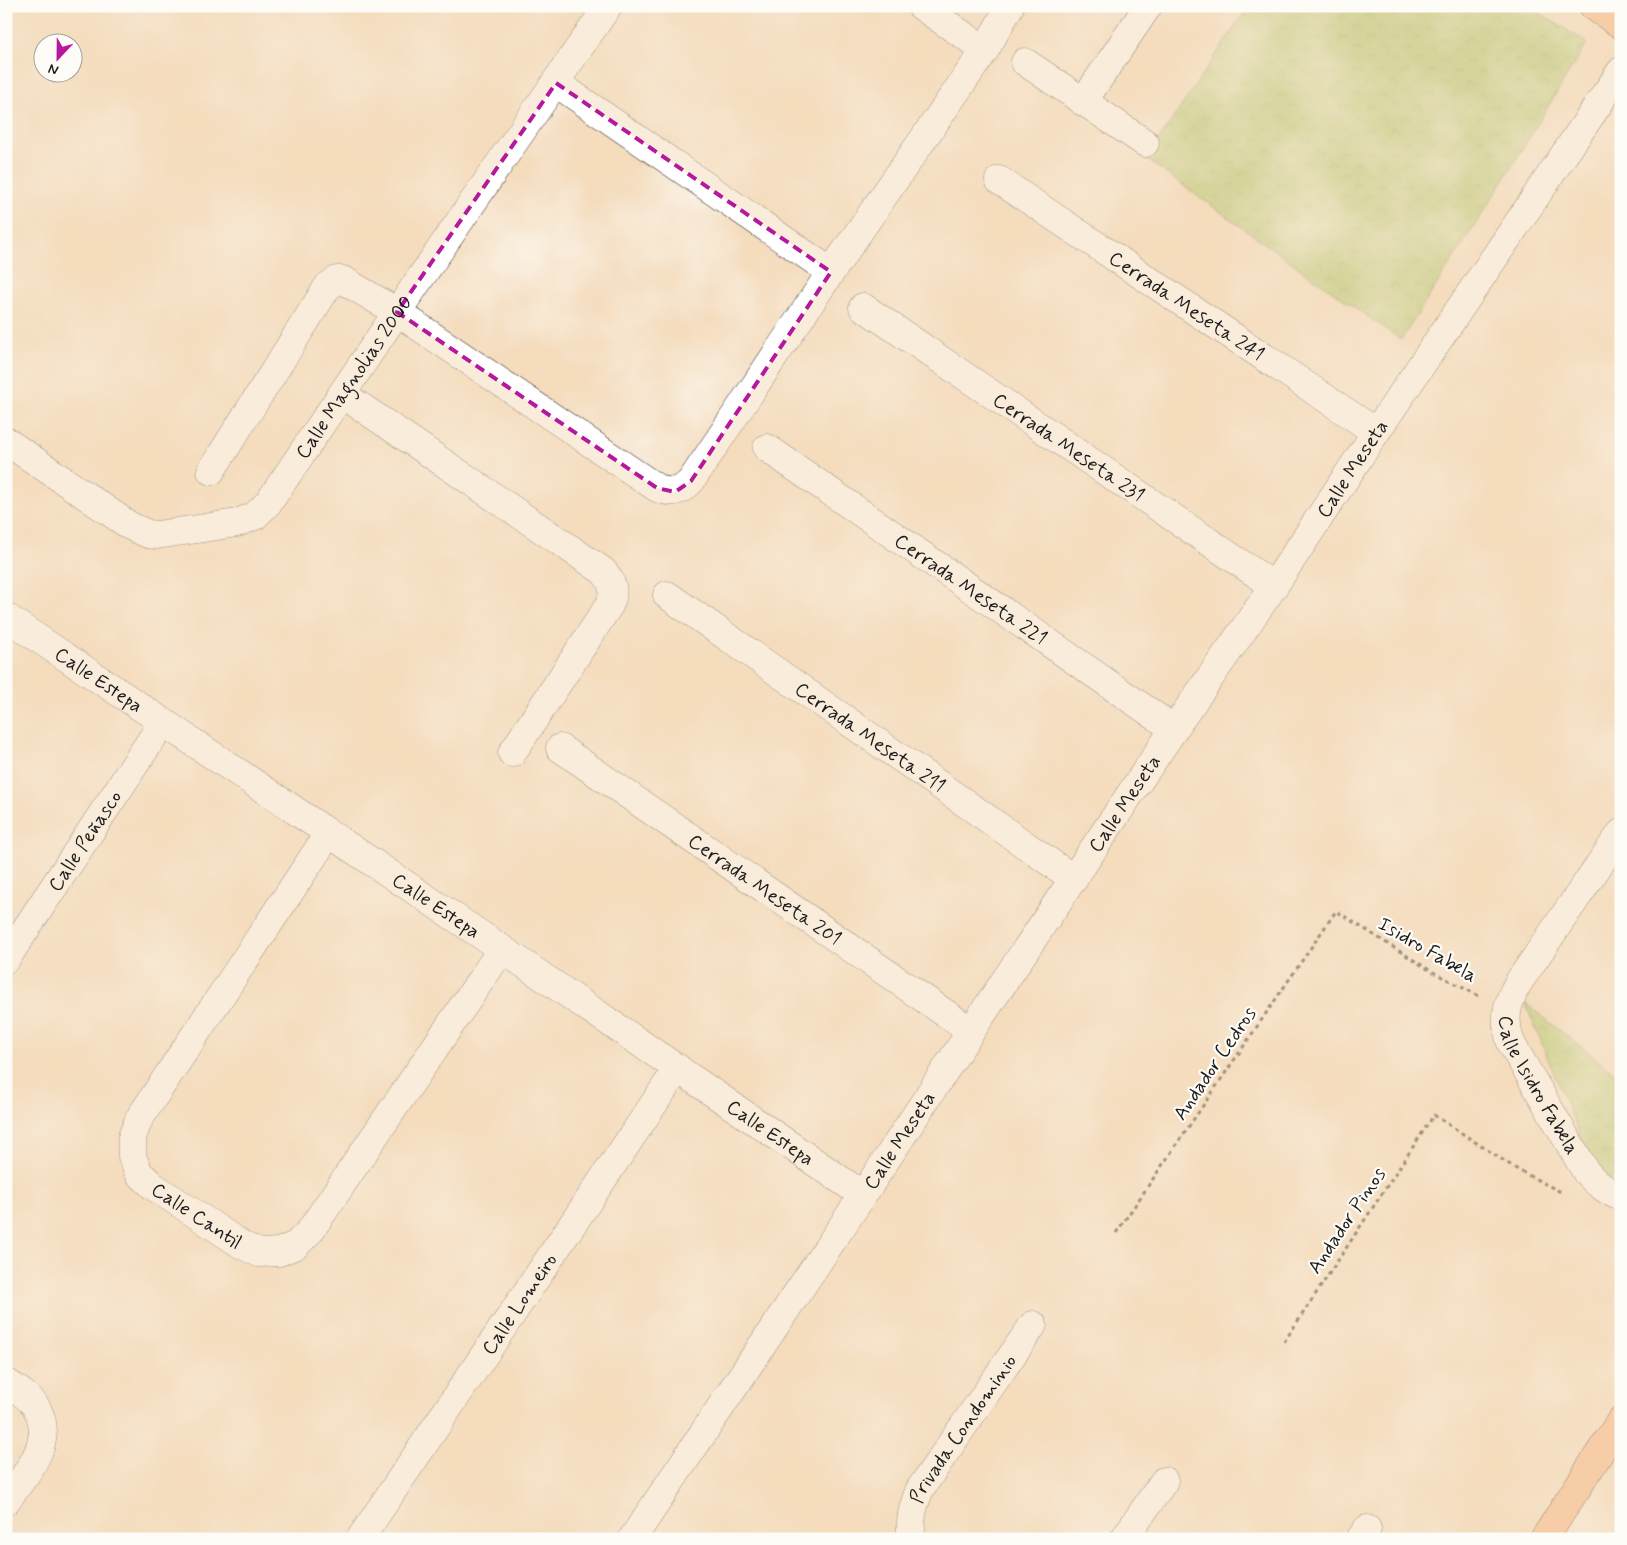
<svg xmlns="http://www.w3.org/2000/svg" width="1627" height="1545" viewBox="0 0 1627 1545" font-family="Mynerve,sans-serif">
<defs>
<pattern id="park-crowns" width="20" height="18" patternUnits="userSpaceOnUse" patternTransform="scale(1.25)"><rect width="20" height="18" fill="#b0ca71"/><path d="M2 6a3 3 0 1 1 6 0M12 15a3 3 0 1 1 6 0" fill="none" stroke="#97ad61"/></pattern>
</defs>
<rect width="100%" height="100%" fill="#fdfcf7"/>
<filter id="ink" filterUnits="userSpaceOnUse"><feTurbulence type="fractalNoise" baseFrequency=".02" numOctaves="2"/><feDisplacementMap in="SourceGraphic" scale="10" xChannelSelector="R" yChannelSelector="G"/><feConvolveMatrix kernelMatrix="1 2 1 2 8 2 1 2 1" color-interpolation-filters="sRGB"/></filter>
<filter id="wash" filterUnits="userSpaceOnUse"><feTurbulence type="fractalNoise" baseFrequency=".0096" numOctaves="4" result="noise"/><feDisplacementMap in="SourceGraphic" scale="20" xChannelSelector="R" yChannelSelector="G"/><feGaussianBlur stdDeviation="1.12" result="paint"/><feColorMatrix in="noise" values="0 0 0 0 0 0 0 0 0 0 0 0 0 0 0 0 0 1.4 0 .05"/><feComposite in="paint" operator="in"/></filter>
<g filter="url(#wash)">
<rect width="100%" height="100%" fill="#f4dcbd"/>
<!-- park -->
<path fill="url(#park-crowns)" stroke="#667346" d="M1249 6H1529L1587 43 1494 195 1401 340 1146 159Z
M1525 1003 1621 1078V1167L1602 1189Z"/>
</g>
<g filter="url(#ink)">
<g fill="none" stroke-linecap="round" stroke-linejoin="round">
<defs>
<g id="minor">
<path d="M921 6 985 50"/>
<path d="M1025 62 1145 143"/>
<path d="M556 83 831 272"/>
<path d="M1083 102 1148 6"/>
<path id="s1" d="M999 180 1376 432"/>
<path id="s2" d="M863 307 1274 586"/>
<path d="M342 394 603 571C613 582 615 591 610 604L512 753"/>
<path id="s3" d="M6 441 130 526 148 534 157 535 237 523 255 516 269 502 397 312 608 6"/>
<path id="s4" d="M767 448 1174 729"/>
<path d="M211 471 328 286 337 280H343L397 312 657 488C671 494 681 492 691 481L831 272 985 50 1010 6"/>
<path id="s5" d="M667 595 1074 879"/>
<path id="s6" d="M6 617 502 949 863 1195"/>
<path id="s7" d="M560 748 971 1031"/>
<path id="s8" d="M329 833 139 1119 132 1137V1156L139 1173 153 1186 242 1245 259 1253 279 1252 296 1245 310 1231 502 949"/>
<path id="s9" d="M1621 833 1518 983C1506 1005 1503 1019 1511 1043L1586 1172C1597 1184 1606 1191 1621 1197"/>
<path id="s10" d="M6 959 163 722"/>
<path d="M6 1382C16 1389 29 1396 36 1407 57 1441 25 1475 6 1501"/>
<path id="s11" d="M360 1539 678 1068"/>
<path id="s12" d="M632 1539 863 1195 971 1031 1174 729 1274 586 1376 432 1621 71"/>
<path id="s13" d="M911 1539C910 1519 912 1508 920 1489L1033 1325"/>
<path d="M1124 1539 1164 1481"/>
<path d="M1360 1539 1367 1529"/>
</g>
<path id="major" d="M1593 6 1621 25
M1544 1539 1621 1420"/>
</defs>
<!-- minor casing -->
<use href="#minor" stroke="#3c3934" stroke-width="29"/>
<!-- major casing -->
<use href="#major" stroke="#3c3934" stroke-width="29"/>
<!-- path -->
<path stroke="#3c3934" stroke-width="3" stroke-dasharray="4 4" stroke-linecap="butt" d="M1116 1233 1336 911 1431 971 1479 996
M1284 1342 1434 1115 1518 1170 1561 1192"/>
<!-- minor -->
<use href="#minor" stroke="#fff" stroke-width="28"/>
<!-- major -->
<use href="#major" stroke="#fbbb8d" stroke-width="28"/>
</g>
</g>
<!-- marked area -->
<path d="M0 0H1627V1545H0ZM556 83 831 272 691 481 675 492 657 488 397 312Z" fill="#f4dcbd" fill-opacity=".55" fill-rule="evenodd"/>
<path fill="none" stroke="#b5179e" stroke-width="4" stroke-dasharray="10 6" stroke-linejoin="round" d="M556 83 831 272 691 481 675 492 657 488 397 312Z"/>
<g text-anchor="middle" stroke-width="4.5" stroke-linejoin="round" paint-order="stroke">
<!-- street labels -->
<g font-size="20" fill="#1c1c1c" stroke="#fdfcf7">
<text dy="7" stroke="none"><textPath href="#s1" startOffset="226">Cerrada Meseta 241</textPath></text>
<text dy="7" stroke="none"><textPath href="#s3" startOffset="450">Calle Magnolias 2000</textPath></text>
<text dy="7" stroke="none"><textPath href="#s2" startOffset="249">Cerrada Meseta 231</textPath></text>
<text dy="7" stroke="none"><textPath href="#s12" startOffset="1290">Calle Meseta</textPath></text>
<text dy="7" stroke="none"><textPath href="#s4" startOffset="248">Cerrada Meseta 221</textPath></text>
<text dy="7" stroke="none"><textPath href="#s6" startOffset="112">Calle Estepa</textPath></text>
<text dy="7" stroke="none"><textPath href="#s5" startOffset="248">Cerrada Meseta 211</textPath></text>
<text dy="7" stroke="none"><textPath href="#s12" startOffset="885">Calle Meseta</textPath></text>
<text dy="7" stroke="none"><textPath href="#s10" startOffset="142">Calle Peñasco</textPath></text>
<text dy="7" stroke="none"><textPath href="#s7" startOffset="249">Cerrada Meseta 201</textPath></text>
<text dy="7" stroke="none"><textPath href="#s6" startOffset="518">Calle Estepa</textPath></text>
<text transform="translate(1428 949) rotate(30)" y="7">Isidro Fabela</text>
<text transform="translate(1214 1063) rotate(-56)" y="7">Andador Cedros</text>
<text dy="7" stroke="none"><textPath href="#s9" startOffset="294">Calle Isidro Fabela</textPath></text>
<text dy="7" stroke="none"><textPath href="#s6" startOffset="922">Calle Estepa</textPath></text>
<text dy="7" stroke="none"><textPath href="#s12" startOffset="480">Calle Meseta</textPath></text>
<text dy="7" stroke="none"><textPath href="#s8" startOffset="472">Calle Cantil</textPath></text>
<text transform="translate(1346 1220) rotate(-56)" y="7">Andador Pinos</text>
<text dy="7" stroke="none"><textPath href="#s11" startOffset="284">Calle Lomeiro</textPath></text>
<text dy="7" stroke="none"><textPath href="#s13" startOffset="125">Privada Condominio</textPath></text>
</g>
</g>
<!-- margin -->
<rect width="1627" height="1545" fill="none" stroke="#fdfcf7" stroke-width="25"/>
<!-- north arrow -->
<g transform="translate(58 58) rotate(202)"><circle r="24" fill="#fdfcf7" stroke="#a3a29f"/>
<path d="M0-4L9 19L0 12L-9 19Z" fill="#b5179e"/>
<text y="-8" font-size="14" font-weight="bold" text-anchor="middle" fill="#1c1c1c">N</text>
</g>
</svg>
